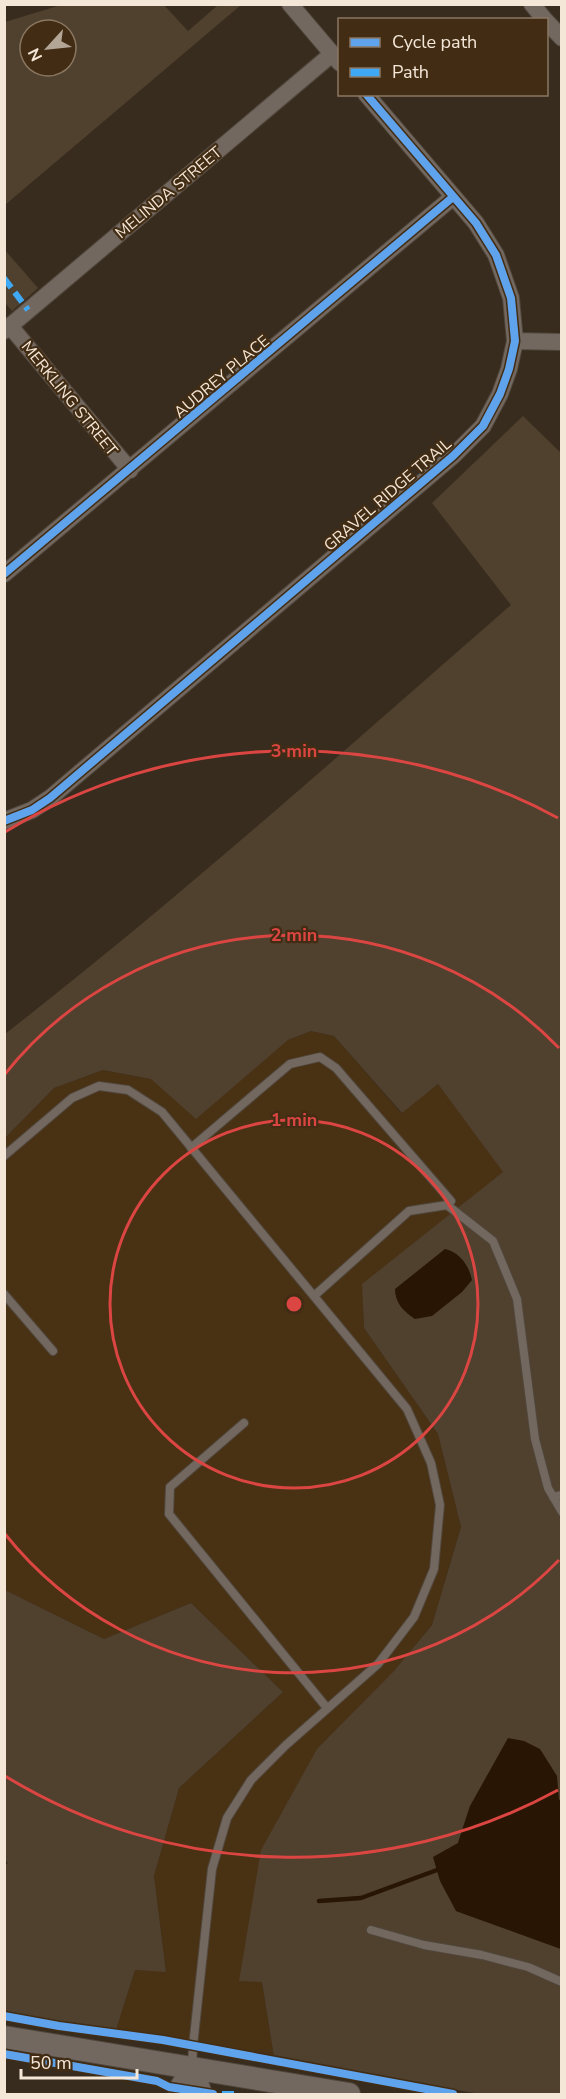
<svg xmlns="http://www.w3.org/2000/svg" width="566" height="2099" viewBox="0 0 566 2099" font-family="'Nunito Sans',sans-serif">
<rect width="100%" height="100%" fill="#382c1e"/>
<!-- built -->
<path fill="#493114" d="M311 1031 334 1036 401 1113 438 1084 504 1172 363 1284 364 1328 438 1434 461 1527 432 1625 393 1672 239 1980 262 1982 274 2057 116 2030 135 1970 166 1971 154 1876 179 1788 283 1692 191 1603 104 1639 7 1591 5 1592V1138L54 1088 103 1070 151 1079 288 1040Z"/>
<!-- green -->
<path fill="#50402e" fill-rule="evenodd" d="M64 4 164 5 188 31 218 5H241L5 205V22ZM30 30H66V66H30Z
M4 249 38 288 12 311 5 303Z
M523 416 562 454 561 1799 559 1801 470 1806 458 1843 456 1911 561 1949V2094H480L274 2057 262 1982 239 1981 261 1850 317 1749 393 1672 432 1625 461 1527 438 1434 364 1328 362 1284 503 1172 438 1084 402 1113 334 1036 311 1031 288 1040 196 1119 151 1079 103 1070 54 1088 5 1138V1034C179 898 345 750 511 605L432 503Z
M7 1591 104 1639 191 1603 283 1692 179 1788 154 1876 166 1972 135 1970 116 2030 5 2012 4 1866 8 1863 4 1859V1592Z"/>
<!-- water -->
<path fill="#281503" d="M445 1249C459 1252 469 1265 472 1280L462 1292 432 1316 415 1319C404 1312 395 1303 395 1289Z
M508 1738 524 1741 540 1749 557 1776 559 1800 562 1799 561 1949 456 1911 440 1881 433 1857 458 1843 470 1806Z"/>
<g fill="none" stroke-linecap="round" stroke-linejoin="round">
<!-- stream -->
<path stroke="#281503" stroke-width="4.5" d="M319 1901 361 1898 437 1870"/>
<defs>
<path id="lane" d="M191 1148 290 1064 320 1057 336 1068 451 1201 447 1205
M4 1156 72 1098 99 1086 128 1090 162 1112 407 1409 431 1463 440 1505 434 1569 414 1617 378 1664 286 1745 251 1780 227 1818 212 1869 193 2046 192 2068
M4 1294 53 1351
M314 1296 409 1211 447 1205 493 1241 517 1299 535 1439 548 1488 562 1512
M244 1423 170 1487 169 1514 327 1708
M553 1497 562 1495
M371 1930 424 1945 482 1955 528 1967 562 1982"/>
<path id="street" d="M290 4 340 63
M532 4 545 20
M546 21 562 38
M10 326 130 470
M4 331 332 54
M515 341 562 342
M4 574 453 197
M4 821 32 810 50 798 453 456 483 426 500 394 509 369 515 341 511 298 496 255 476 223 366 94"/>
<path id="secondary" d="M4 2037 349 2094
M192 2069 201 2094
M180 2094V2089L192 2069"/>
</defs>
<!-- lane casing -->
<use href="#lane" stroke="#51473c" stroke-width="10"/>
<!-- street casing -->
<use href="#street" stroke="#51473c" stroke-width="18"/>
<!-- secondary casing -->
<use href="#secondary" stroke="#51473c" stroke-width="24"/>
<!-- lane -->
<use href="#lane" stroke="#72685f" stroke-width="8"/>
<!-- street -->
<use href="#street" stroke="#72685f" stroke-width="16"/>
<!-- secondary -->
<use href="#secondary" stroke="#72685f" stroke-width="22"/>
<!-- quiet -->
<path stroke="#3fa9f5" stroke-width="6" stroke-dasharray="12 6" stroke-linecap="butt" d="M4 278 28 310
M222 2094H236"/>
<defs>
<path id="cycleway" d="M4 574 453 197
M4 821 32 810 50 798 453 456 483 426 500 394 509 369 515 341 511 298 496 255 476 223 366 94
M4 2016 59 2026 163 2040 453 2094
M4 2054 157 2081 169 2087 213 2094"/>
</defs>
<!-- cycleway casing -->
<use href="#cycleway" stroke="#422d14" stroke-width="11"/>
<!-- cycleway -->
<use href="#cycleway" stroke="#60a3ed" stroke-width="8"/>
</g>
<!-- distance rings -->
<g fill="none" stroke="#db4542" stroke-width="3">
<circle cx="294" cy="1304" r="184"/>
<path d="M559 1560A369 369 0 0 1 5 1534M5 1074A369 369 0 0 1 559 1048"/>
<path d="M558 1790A553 553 0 0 1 5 1776M5 832A553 553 0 0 1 558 818"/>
</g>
<g text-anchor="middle" stroke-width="4.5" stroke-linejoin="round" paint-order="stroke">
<!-- street labels -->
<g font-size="16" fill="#f5e7d8" stroke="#422d14">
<text transform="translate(168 192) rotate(-40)" y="6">MELINDA STREET</text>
<text transform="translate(221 376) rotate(-40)" y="6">AUDREY PLACE</text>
<text transform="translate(70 398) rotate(51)" y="6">MERKLING STREET</text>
<text transform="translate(387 494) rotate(-41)" y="6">GRAVEL RIDGE TRAIL</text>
</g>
</g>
<circle cx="294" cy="1304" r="9" fill="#db4542" stroke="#422d14" stroke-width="3"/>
<g font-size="18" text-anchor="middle" font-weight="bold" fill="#db4542" stroke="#422d14" stroke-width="4.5" stroke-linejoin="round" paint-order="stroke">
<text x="294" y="757">3 min</text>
<text x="294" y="941">2 min</text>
<text x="294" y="1126">1 min</text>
</g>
<!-- border -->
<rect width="566" height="2099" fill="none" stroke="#f5e7d8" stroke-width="12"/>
<!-- legend -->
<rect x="338" y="18" width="210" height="78" fill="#422d14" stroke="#8a7762" stroke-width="1.5"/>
<rect x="350" y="38" width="30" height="9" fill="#60a3ed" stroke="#8a7762" stroke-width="1.5"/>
<text x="392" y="48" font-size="18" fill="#f5e7d8">Cycle path</text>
<rect x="350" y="68" width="30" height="9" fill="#3fa9f5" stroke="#8a7762" stroke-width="1.5"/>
<text x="392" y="78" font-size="18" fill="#f5e7d8">Path</text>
<!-- north arrow -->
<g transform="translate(48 48) rotate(243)"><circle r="28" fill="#422d14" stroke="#8a7762" stroke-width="1.5"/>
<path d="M0-4.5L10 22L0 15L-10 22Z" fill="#b3a697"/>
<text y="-9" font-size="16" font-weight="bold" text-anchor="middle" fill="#f5e7d8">N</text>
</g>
<!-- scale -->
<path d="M21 2069v9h116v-9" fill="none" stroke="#f5e7d8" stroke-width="3"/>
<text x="30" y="2069" font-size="18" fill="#f5e7d8" stroke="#422d14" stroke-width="4.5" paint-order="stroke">50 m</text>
</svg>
